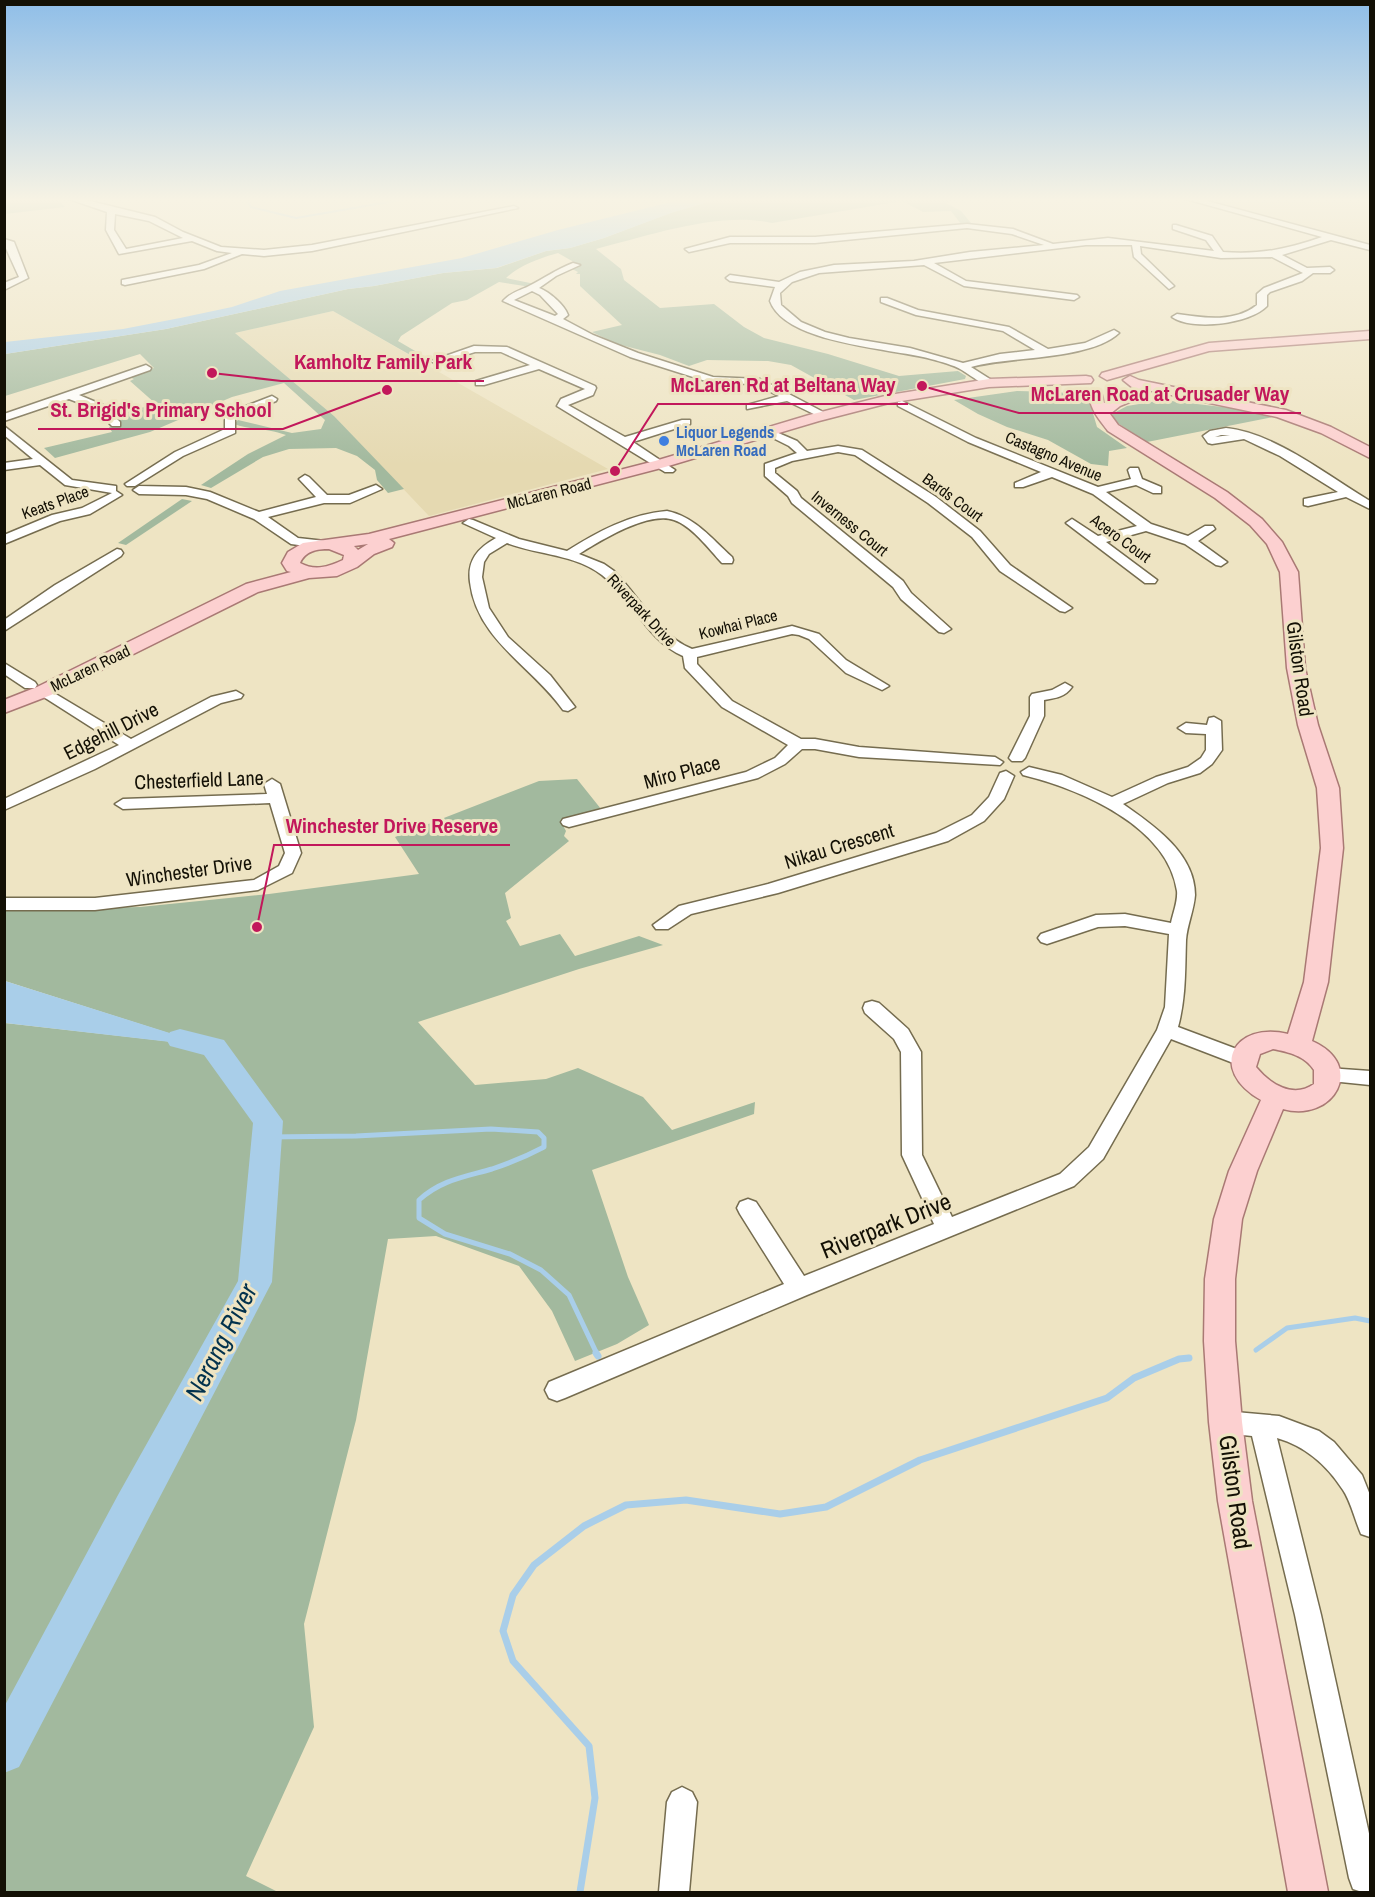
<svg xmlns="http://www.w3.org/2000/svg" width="1375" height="1897" viewBox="0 0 1375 1897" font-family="'Archivo Narrow',sans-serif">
<rect width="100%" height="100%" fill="#eee4c3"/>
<!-- built -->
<path fill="#e5d9b1" d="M1204 199H1370V244L1289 222Z
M333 311 608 469 429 516 334 416 235 333Z"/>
<!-- green -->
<path fill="#a2b99e" d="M5 199H58L65 207 5 214Z
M718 199H953L946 203 961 211 971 223 961 224 951 211 923 212 902 201 772 223C719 211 648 236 596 249L621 269 624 280 660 308 714 304 744 327 764 338 828 354 899 376 958 371 966 376 965 379 854 400 791 365 768 361 707 360 689 366 660 355 617 344 592 332 622 325 580 286V274H576L578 272 572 269 579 265 558 253C540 258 520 265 506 278L535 284 531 287 499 282 467 300 452 303 401 336 398 341 434 362 426 364 333 311 235 333 334 416 404 489 388 493 377 480 375 470 357 456 336 448 289 449 263 457 211 488 201 485 248 454 286 435C268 428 250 430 234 424L238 420 292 433 321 429 325 420 284 383 232 397 150 432 55 458 44 448 112 432 109 427 121 423 114 415 156 404 130 381 134 379 129 377 154 368 140 354 5 396V354L166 329 348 289 374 286 443 273 497 268 546 251 570 248 604 238 670 213Z
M1017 391 1059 392 1080 396 1090 403 1097 427 1127 448 1109 451 1108 466 1091 464 1048 440 1007 427 978 414 954 400Z
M1163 400 1231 408 1273 417 1147 442 1116 422 1112 414 1127 406Z
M182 499 192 501 126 545 118 543Z
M577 779 601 809 560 820 566 831 564 836 569 841 505 893 511 918 506 921 520 946 560 934 575 956 639 936 663 945 579 969 418 1022 475 1085 546 1079 578 1068 643 1097 672 1130 755 1102 754 1114 592 1170 628 1277 649 1325 617 1344 575 1361 552 1311 519 1266 436 1236 388 1239 356 1420 304 1624 314 1727 246 1876 278 1892H5V1023L209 1046 5 981 4 910 140 907 269 894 419 874 395 837 539 781Z"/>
<!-- water -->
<path fill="#a9cee9" d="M683 199H718L671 213 604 238 570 248 546 251 496 268 443 273 374 286 348 289 166 329 5 354V342L123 329 180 318 232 307 280 291 462 258 558 230Z
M5 981 214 1047 5 1023Z"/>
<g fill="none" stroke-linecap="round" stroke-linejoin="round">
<!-- stream-far2 -->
<path stroke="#a9cee9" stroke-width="2" d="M246 199 251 207 296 218 406 199"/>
<!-- stream-far1 -->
<path stroke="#a9cee9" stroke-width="5" d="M267 1137 356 1136 491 1129 538 1132 544 1138V1147C527 1156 510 1163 492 1169 464 1177 441 1180 419 1200V1218L445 1234 510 1254 541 1270 569 1295 597 1354
M1256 1350 1287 1328 1355 1318 1370 1321"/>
<!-- stream -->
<path stroke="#a9cee9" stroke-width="7" d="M596 1353 598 1356
M580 1892 595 1798 589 1746 513 1661 503 1631 513 1595 534 1565 584 1526 626 1505 686 1500 780 1514 826 1507 920 1460 1107 1398 1134 1378 1179 1359 1189 1358"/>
<!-- river -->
<path fill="#a9cee9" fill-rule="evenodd" d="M180 1029 224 1040 283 1121 272 1282 19 1767 4 1773V1707L118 1495 238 1281 253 1123 204 1055 170 1046 166 1039 170 1032Z"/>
<defs>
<path id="minor" d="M69 199H82L155 217 183 232 221 247 264 250 312 245 514 206 518 208 312 251 264 256 242 254 204 269 125 285 122 284V280L199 265 232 253 217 251 192 241 119 254 106 230 107 212ZM115 214 149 221 183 238 126 249 114 230Z
M1186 199H1200L1370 245V250L1331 240 1282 255 1307 268 1330 267 1334 270 1330 273H1313L1302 281 1270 292 1267 295V306C1250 324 1192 331 1172 317L1177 314C1204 318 1234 323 1257 305V294L1264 288 1303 273 1272 257 1221 258 1140 246 1141 254 1174 286 1169 289 1134 257 1132 245H1086L934 263 966 281 1077 295 1079 297 1074 300 964 286 924 265 819 273 792 282 780 293 781 305 801 322 825 332 849 338 910 348 963 363 1000 354 1035 350 1003 331 916 315 881 302V298H887L918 310 1009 327 1048 349 1085 343 1114 330 1119 333C1091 360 1011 356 971 367L993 381 994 383 989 386C980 383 973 377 965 372 957 366 945 363 935 360 895 348 786 345 770 301L775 287 730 281 726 278 730 275 779 282 800 272 834 265 914 261 970 252 1044 245 1012 234 967 228 815 243H730L689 252 685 249 730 237H815L967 224 1013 229 1053 244 1108 238 1214 251 1206 240 1173 229V225H1176L1212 236 1223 252C1259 255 1288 249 1322 237Z
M4 239 14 242 28 278 4 290V283L19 277 4 244Z
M573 263 580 265 556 276 539 288C549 292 564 304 568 315L563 319 593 335 638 353 713 377 760 379 829 415 828 417H820L787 401 747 409V405L779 396 754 384 712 383 630 357 503 301C511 292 519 291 529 286 545 278 555 270 573 263ZM532 291 540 295 558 314 555 316 514 300Z
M474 346 507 347 595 386 596 388 593 395 568 405 625 437 682 420H690V424L633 442 675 470 673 472H665L557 406 561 399 585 389 539 369 484 385H476V381L530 365 501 352H475L436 364 431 361Z
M146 365 151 368 150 370 79 395 103 405 120 422V426H112L95 409 69 399 4 421V414Z
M272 396 277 399 276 401 235 418V433L183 456 135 486H127L125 484 175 452 225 429V414Z
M902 401 976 438 1098 487 1131 479 1128 470 1130 468H1138L1142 479 1161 487V493H1153L1136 485 1106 492 1151 524 1188 536 1205 526H1213L1215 529 1198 541 1227 562 1221 566 1216 565 1185 544 1146 531 1106 542 1157 580 1155 583H1145L1066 523 1072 519 1098 536 1137 526 1093 494 1052 477 1023 487H1015V483L1041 472 968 442 898 406V402Z
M4 426 72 480 116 486V491L122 495 90 514 60 521 4 544V535L52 515 82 508 112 493 65 485 40 465 4 470V463L33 459 4 435Z
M1226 428C1275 433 1328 476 1370 501V509L1346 497 1308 506 1304 505V499L1338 492 1280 456 1244 439 1212 444 1208 443 1203 436 1210 431ZM1221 435H1230L1215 437Z
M769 429 797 441 807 451 838 446 862 450 936 497 980 531 1010 565 1072 608 1065 612 1060 611 1000 571 972 537 928 503 855 455 838 452 792 461 775 468V473L797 491 801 498 903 581 911 593 951 629 944 633 939 632 901 599 893 587 792 503 788 496 765 476V464L797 453 789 446 765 434V430Z
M305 475 309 477 327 495H349L376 485 382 489 350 503H324L268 517 298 538 325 541 327 544 325 547 321 548 291 544 254 519 207 499 186 495 139 494 133 490 139 486 186 487 210 492 259 512 316 497 299 479Z
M667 511C695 517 711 538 732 557L733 560 732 563H722C709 549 692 526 674 520 648 511 600 541 579 554L604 564 614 571C639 596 658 635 692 649L792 626 819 634 846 660 889 686 882 690 846 673 809 639 799 635 792 634 697 657V664L732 701 801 739H815L859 747 995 757 1003 762 1000 765 859 757 815 749H802L785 764 758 778 569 827 563 825 561 822 563 819 746 772 775 758 788 745 722 707 685 668 683 656C646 640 633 599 602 575 575 554 538 555 507 543L489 554 484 562 482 577 489 608 508 637 550 675 575 707 568 711 563 710C532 666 477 640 470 582 467 560 478 548 496 538L463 523 469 519 473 520 519 539 567 551C597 532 630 514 667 511Z
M117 549 121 550 123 553 121 556 4 631V620L55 585Z
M4 663 35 682 37 685 35 688H25L4 674Z
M1065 683 1072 687C1065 697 1056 698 1044 700V716L1025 758 1022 761H1012L1009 758 1030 716V697L1032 694 1052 690Z
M44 687 131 739 211 697 236 691 243 695 241 698 221 703 95 769 4 810V799L119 745 39 694 37 691Z
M1214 717 1221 721 1222 750 1212 764 1200 773 1168 783 1123 804C1153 825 1195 853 1195 895 1194 910 1187 925 1186 940 1185 969 1186 998 1178 1027L1250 1054 1253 1059 1250 1064 1243 1066 1236 1064 1171 1039 1103 1159 1074 1186 807 1295 565 1398 557 1401 549 1398 545 1390 549 1382 784 1284 740 1214 737 1208 740 1202 748 1199 756 1202 804 1276 934 1224 902 1155 901 1052 894 1039 865 1013 863 1008 865 1003 872 1001 879 1003 908 1029 921 1052 922 1155 952 1217 1060 1174 1089 1147 1157 1030 1165 1007 1169 934 1125 926 1098 927 1047 944 1041 942 1038 938 1041 934 1096 915 1125 914 1171 923C1173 913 1178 901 1177 891 1168 826 1080 789 1023 775L1021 772 1029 767 1062 775 1112 797 1156 777 1188 767 1201 758 1206 750V734L1186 733 1178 728 1186 723 1207 725 1209 718Z
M1006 771 1014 776 1004 799 984 821 948 841 778 893 691 914 668 929H656L653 925 679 906 768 884 936 833 972 815 989 797 1000 773Z
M272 779 280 784 301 853 292 873 258 890 95 910H4V898H95L254 880 279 866 285 853 270 803 123 809 115 804 123 799 267 794 264 784Z
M1328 1068 1370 1071V1085L1321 1080 1318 1075 1321 1070Z
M1224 1411 1279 1416 1319 1431 1334 1442 1362 1475 1370 1495V1537L1361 1534C1355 1520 1351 1502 1343 1490 1327 1465 1305 1446 1277 1438L1321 1615 1370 1838V1891L1362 1892 1353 1889 1349 1878 1295 1615 1252 1436 1224 1433 1215 1430 1212 1422 1215 1414Z
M682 1787 692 1792 697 1802 689 1892H659L667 1802 672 1792Z"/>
<path id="major" d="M1370 331V339L1209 351 1107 380 1100 376 1102 373 1209 343Z
M1086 376 1091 377 1093 380 1091 383 989 387 889 403 819 421 665 467 389 539 394 543 392 547 374 554 357 567 337 576 309 578 258 592 51 695 4 713V700L37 687 246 584 291 572 287 571 282 563 288 552 303 543 369 534 655 461 809 415 889 395 989 379ZM368 544 358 550 354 546ZM329 549 344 555 343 560C328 567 315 571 300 563 305 551 317 549 329 549Z
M1130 376 1139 380 1286 410 1331 427 1370 447V458L1321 433 1277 417 1147 390 1144 396 1120 406 1110 414 1118 425 1227 492 1262 519 1282 542 1298 572 1305 668 1318 725 1339 788 1343 848 1328 982 1312 1041C1367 1065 1334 1123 1283 1109L1257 1171 1242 1219 1235 1279V1341L1242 1422 1252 1501 1328 1892H1288L1218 1501 1209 1422 1204 1341 1205 1279 1214 1219 1229 1171 1261 1100C1207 1069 1234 1021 1288 1034L1304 982 1321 848 1317 788 1298 725 1287 668 1280 572 1267 544 1250 525 1215 498 1108 431C1099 419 1091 411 1089 395L1091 392H1101L1104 403 1132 391 1133 388 1123 380ZM1273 1049C1289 1052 1305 1056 1314 1070V1084C1293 1099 1270 1084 1256 1067L1260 1054Z"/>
</defs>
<!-- minor casing -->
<use href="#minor" stroke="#756c4f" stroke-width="3"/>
<!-- major casing -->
<use href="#major" stroke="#a97974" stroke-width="3"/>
<!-- minor -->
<use href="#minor" fill="#fff" fill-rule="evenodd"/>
<!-- major -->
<use href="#major" fill="#fcd0d0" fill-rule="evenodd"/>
</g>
<!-- sky -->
<linearGradient id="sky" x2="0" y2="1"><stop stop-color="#8fbee8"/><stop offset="0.43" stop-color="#f7f3e4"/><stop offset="1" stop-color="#f7f3e4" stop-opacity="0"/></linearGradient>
<rect width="1375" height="465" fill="url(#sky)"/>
<!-- markers -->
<circle fill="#3f7fe0" stroke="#eee4c3" stroke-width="2" cx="664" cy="441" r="6"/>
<g text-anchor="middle" stroke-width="6" stroke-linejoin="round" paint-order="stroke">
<!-- far-shop labels -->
<g font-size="16" font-weight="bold" fill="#366cbe" stroke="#eee4c3" text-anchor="start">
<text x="676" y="438">Liquor Legends<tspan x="676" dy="18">McLaren Road</tspan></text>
</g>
<!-- far-street labels -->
<g font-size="16" fill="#131005" stroke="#eee4c3">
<text transform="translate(1054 456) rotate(23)" y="6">Castagno Avenue</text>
<text transform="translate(549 493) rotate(-14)" y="6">McLaren Road</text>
<text transform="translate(953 497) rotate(36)" y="6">Bards Court</text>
<text transform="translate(55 502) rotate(-20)" y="6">Keats Place</text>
<text transform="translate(850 523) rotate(39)" y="6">Inverness Court</text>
<text transform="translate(1121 538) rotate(36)" y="6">Acero Court</text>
<text transform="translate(642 610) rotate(47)" y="6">Riverpark Drive</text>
<text transform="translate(738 624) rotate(-14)" y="6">Kowhai Place</text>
<text transform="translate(90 668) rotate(-26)" y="6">McLaren Road</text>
</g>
<!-- street labels -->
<g font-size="20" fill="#131005" stroke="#eee4c3">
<text transform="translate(1300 669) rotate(82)" y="7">Gilston Road</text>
<text transform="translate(111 731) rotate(-27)" y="7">Edgehill Drive</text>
<text transform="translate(682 772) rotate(-15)" y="7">Miro Place</text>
<text transform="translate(199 780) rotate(-2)" y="7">Chesterfield Lane</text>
<text transform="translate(839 846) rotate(-17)" y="7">Nikau Crescent</text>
<text transform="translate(189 871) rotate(-8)" y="7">Winchester Drive</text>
</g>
<!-- near-street labels -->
<g font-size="24" fill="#131005" stroke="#eee4c3">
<text transform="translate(886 1226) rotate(-22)" y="8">Riverpark Drive</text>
<text transform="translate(1235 1492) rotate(82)" y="8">Gilston Road</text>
</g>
<!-- near-water labels -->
<g font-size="26" font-style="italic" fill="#02324d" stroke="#eee4c3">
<text transform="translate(221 1342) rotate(-63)" y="9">Nerang River</text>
</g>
</g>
<!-- callouts -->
<path fill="none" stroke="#c2185b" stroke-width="2" d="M212 373L281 381H484M615 471L658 404H908M922 386L1019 413H1301M387 390L283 429H38M257 927L274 845H510"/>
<g fill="#c2185b" stroke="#eee4c3" stroke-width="2">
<circle cx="212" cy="373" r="6"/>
<circle cx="615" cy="471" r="6"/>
<circle cx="922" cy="386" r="6"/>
<circle cx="387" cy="390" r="6"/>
<circle cx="257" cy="927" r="6"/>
</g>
<g font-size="21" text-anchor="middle" font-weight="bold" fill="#c2185b" stroke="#eee4c3" stroke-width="6" stroke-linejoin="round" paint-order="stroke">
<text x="383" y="369">Kamholtz Family Park</text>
<text x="783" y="392">McLaren Rd at Beltana Way</text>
<text x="1160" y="401">McLaren Road at Crusader Way</text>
<text x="161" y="417">St. Brigid's Primary School</text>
<text x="392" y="833">Winchester Drive Reserve</text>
</g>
<!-- border -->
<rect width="1375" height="1897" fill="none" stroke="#131005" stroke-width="12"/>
</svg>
